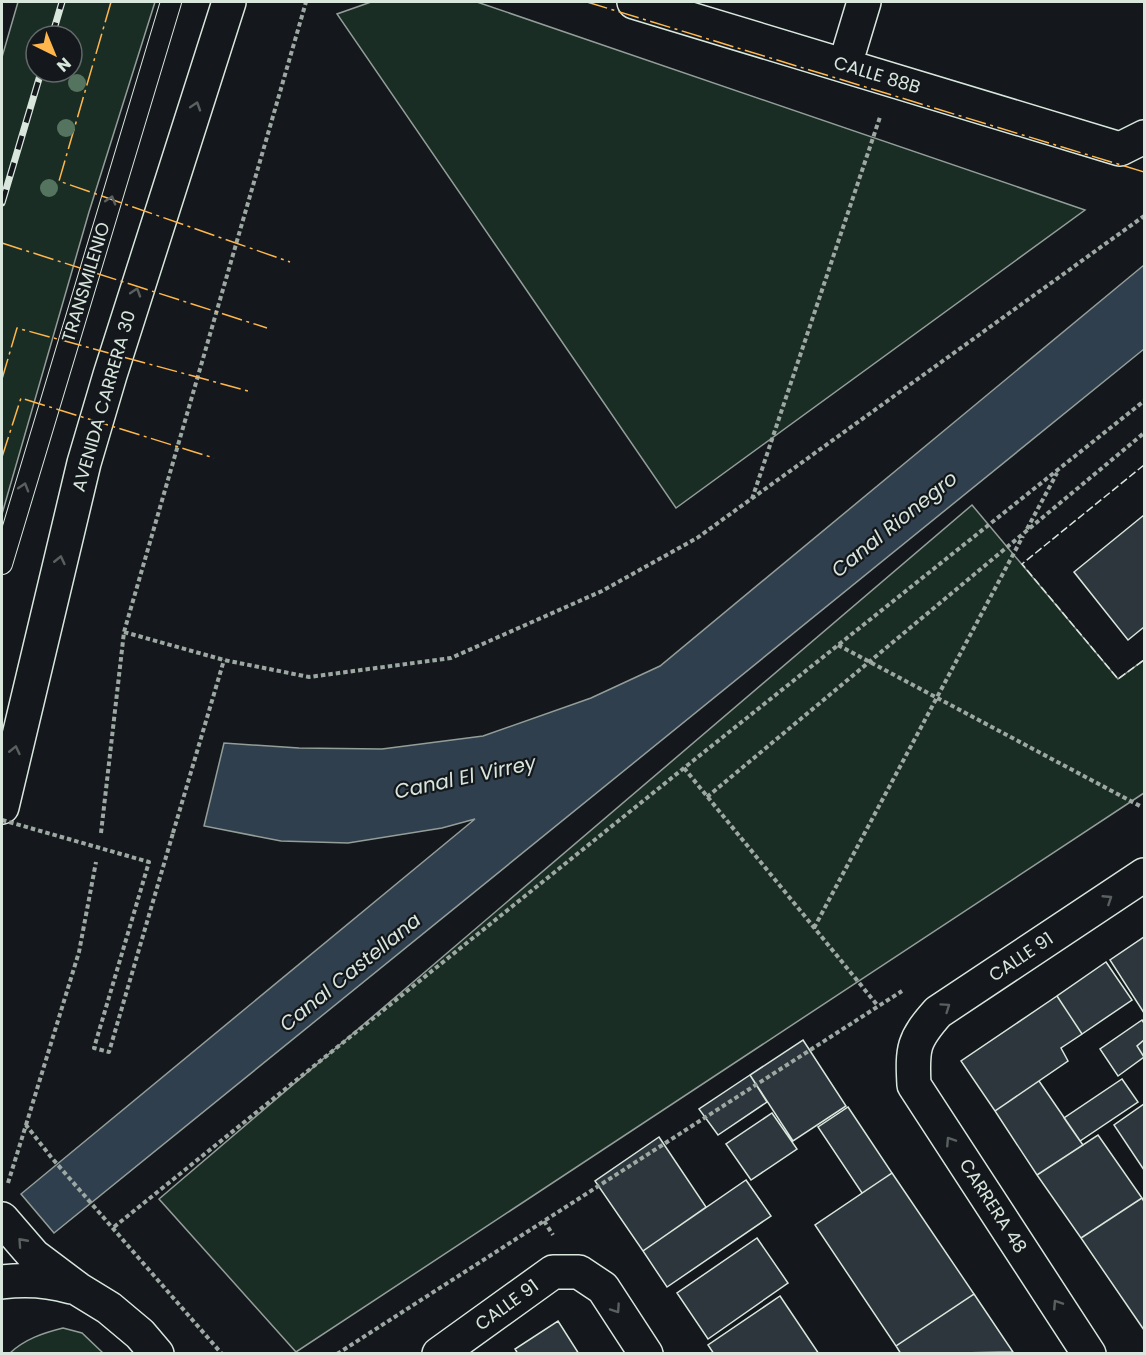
<svg xmlns="http://www.w3.org/2000/svg" width="1146" height="1355" viewBox="0 0 1146 1355" font-family="Poppins,sans-serif">
<rect width="100%" height="100%" fill="#14181c"/>
<!-- green -->
<path fill="#1a2d24" stroke="#939e99" stroke-width="1.5" fill-rule="evenodd" d="M18 2H155L89 212 2 514V57ZM36 36H72V72H36Z
M371 2H477L1085 210 676 508 337 14Z
M972 505 1118 679 1144 660V793L296 1352 159 1199Z
M63 1328 82 1333 103 1353H10C25 1339 43 1333 63 1328Z"/>
<!-- water -->
<path fill="#2f3f4d" stroke="#939e99" stroke-width="1.5" d="M1144 265V349L54 1233 21 1194 475 819 442 828 348 843 281 841 204 826 224 743 299 748 382 749 483 736 591 698 660 666Z"/>
<!-- building -->
<path fill="#2c363c" stroke="#d8e6dc" stroke-width="1.5" d="M1144 515V627L1128 640 1074 572Z
M1144 937V1013L1110 960Z
M1106 962 1132 1000 1082 1034 1057 996Z
M1057 996 1082 1034 1061 1048 1068 1061 995 1111 961 1061Z
M1142 1020 1144 1023V1040L1137 1046 1144 1057 1118 1076 1100 1049Z
M803 1040 846 1106 793 1141 750 1075Z
M1144 1040V1057L1137 1046Z
M750 1075 767 1102 718 1135 699 1109Z
M1122 1079 1138 1102 1080 1141 1064 1118Z
M1039 1081 1083 1145 1037 1175 995 1111Z
M1144 1104V1170L1114 1125Z
M848 1107 892 1173 862 1193 818 1127Z
M772 1113 797 1149 751 1180 726 1144Z
M1098 1135 1142 1198 1081 1238 1037 1175Z
M659 1137 706 1207 643 1251 595 1181Z
M892 1173 974 1294 896 1346 815 1225Z
M746 1180 771 1216 667 1287 643 1251Z
M1142 1198 1144 1202V1330L1081 1238Z
M757 1238 788 1283 708 1339 677 1293Z
M974 1294 1013 1352 901 1354 896 1346Z
M780 1296 819 1354H714L708 1345Z
M558 1321 579 1354H518L515 1349Z"/>
<g fill="none" stroke-linecap="round" stroke-linejoin="round">
<defs>
<path id="lane" d="M2 564 171 2"/>
<path id="street" d="M634 2 1120 149 1144 137
M845 65 864 2
M439 1354 553 1272H579L603 1288 646 1354
M1089 1354 914 1085C912 1048 913 1040 938 1012L1144 875"/>
<path id="secondary" d="M2 1219 34 1256 78 1289 109 1308 140 1334 157 1354
M2 1282C26 1279 47 1280 71 1287"/>
<path id="highway" d="M2 807 84 463 110 375 229 2"/>
</defs>
<!-- lane casing -->
<use href="#lane" stroke="#d8e6dc" stroke-width="22"/>
<!-- street casing -->
<use href="#street" stroke="#d8e6dc" stroke-width="36"/>
<!-- secondary casing -->
<use href="#secondary" stroke="#d8e6dc" stroke-width="36"/>
<!-- highway casing -->
<use href="#highway" stroke="#d8e6dc" stroke-width="36"/>
<!-- path -->
<path stroke="#9da8a2" stroke-width="4" stroke-dasharray="4.5 3" stroke-linecap="butt" d="M752 499 880 117
M1027 529 1057 473
M124 632 224 660 309 677 451 658 602 591 697 538 1144 216
M838 645 1140 806
M684 768 878 1006
M707 797 1144 433
M101 833 124 632 306 2
M173 833 224 660
M814 928 1023 536
M26 1125 79 952 96 862
M8 1183 26 1125 51 1157 222 1354
M544 1221 553 1235
M114 1227 684 768 1144 401
M337 1354 902 991"/>
<!-- lane -->
<use href="#lane" stroke="#14181c" stroke-width="20"/>
<!-- street -->
<use href="#street" stroke="#14181c" stroke-width="33"/>
<!-- secondary -->
<use href="#secondary" stroke="#14181c" stroke-width="33"/>
<!-- highway -->
<use href="#highway" stroke="#14181c" stroke-width="33"/>
<defs>
<path id="rail" d="M52 36 62 2
M2 203 41 72"/>
</defs>
<!-- rail casing -->
<use href="#rail" stroke="#d8e6dc" stroke-width="7"/>
<!-- rail -->
<use href="#rail" stroke="#14181c" stroke-width="4.5" stroke-dasharray="14" stroke-linecap="butt"/>
<!-- path-bridge -->
<path stroke="#9da8a2" stroke-width="4" stroke-dasharray="4.5 3" stroke-linecap="butt" d="M2 820 149 862 94 1048 109 1052 173 833"/>
<!-- fence -->
<path stroke="#d8e6dc" stroke-width="1.5" stroke-dasharray="8 3" stroke-linecap="butt" d="M1144 465 1022 564 1118 679 1144 660"/>
<!-- power -->
<path stroke="#ffb74d" stroke-width="1.5" stroke-dasharray="21 4.5 3 4.5" stroke-linecap="butt" d="M111 2 59 181 290 262
M587 2 1144 172
M2 243 267 328
M2 379 17 328 248 391
M2 457 21 398 214 458"/>
</g>
<!-- trees -->
<g fill="#55745f">
<circle cx="77" cy="83" r="9"/>
<circle cx="66" cy="128" r="9"/>
<circle cx="49" cy="188" r="9"/>
</g>
<!-- one-way arrows -->
<defs><path id="oneway-chevron" d="M-2-3.5L2.5 0L-2 3.5" fill="none" stroke-width="1.6" stroke-linecap="round" stroke-linejoin="round" transform="scale(1.5)"/></defs>
<g stroke="#59605f">
<use href="#oneway-chevron" transform="translate(196 106) rotate(-72)"/>
<use href="#oneway-chevron" transform="translate(111 200) rotate(-73)"/>
<use href="#oneway-chevron" transform="translate(136 292) rotate(-72)"/>
<use href="#oneway-chevron" transform="translate(24 487) rotate(-73)"/>
<use href="#oneway-chevron" transform="translate(60 560) rotate(-77)"/>
<use href="#oneway-chevron" transform="translate(15 750) rotate(-77)"/>
<use href="#oneway-chevron" transform="translate(1108 899) rotate(-33)"/>
<use href="#oneway-chevron" transform="translate(946 1007) rotate(-35)"/>
<use href="#oneway-chevron" transform="translate(950 1141) rotate(-123)"/>
<use href="#oneway-chevron" transform="translate(22 1242) rotate(-132)"/>
<use href="#oneway-chevron" transform="translate(1057 1304) rotate(-123)"/>
<use href="#oneway-chevron" transform="translate(616 1309) rotate(56)"/>
</g>
<g text-anchor="middle" stroke-width="4.5" stroke-linejoin="round" paint-order="stroke">
<!-- street labels -->
<g font-size="18" fill="#d8e6dc" stroke="#14181c">
<text transform="translate(877 75) rotate(17)" y="6">CALLE 88B</text>
<text transform="translate(86 282) rotate(-73)" y="6">TRANSMILENIO</text>
<text transform="translate(104 401) rotate(-74)" y="6">AVENIDA CARRERA 30</text>
<text transform="translate(1021 957) rotate(-34)" y="6">CALLE 91</text>
<text transform="translate(993 1206) rotate(57)" y="6">CARRERA 48</text>
<text transform="translate(507 1305) rotate(-36)" y="6">CALLE 91</text>
</g>
<!-- water labels -->
<g font-size="20" font-style="italic" fill="#d8e6dc" stroke="#14181c">
<text transform="translate(894 524) rotate(-39)" y="7">Canal Rionegro</text>
<text transform="translate(465 777) rotate(-12)" y="7">Canal El Virrey</text>
<text transform="translate(350 972) rotate(-39)" y="7">Canal Castellana</text>
</g>
</g>
<!-- border -->
<rect width="1146" height="1355" fill="none" stroke="#d8e6dc" stroke-width="6"/>
<!-- north arrow -->
<g transform="translate(54 54) rotate(137)"><circle r="28" fill="#14181c" stroke="#626a69" stroke-width="1.5"/>
<path d="M0-4.5L10 22L0 15L-10 22Z" fill="#ffb74d"/>
<text y="-9" font-size="16" font-weight="bold" text-anchor="middle" fill="#d8e6dc">N</text>
</g>
</svg>
